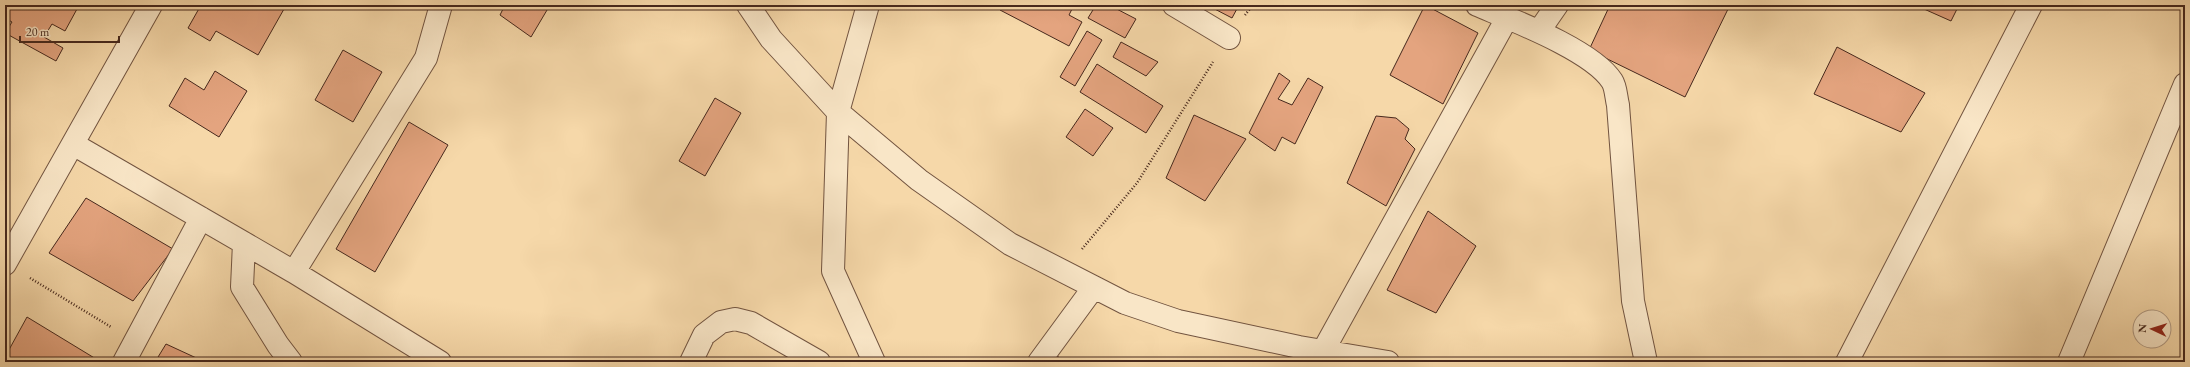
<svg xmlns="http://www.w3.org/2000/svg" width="2190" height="367" viewBox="0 0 2190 367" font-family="'EB Garamond',serif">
<rect width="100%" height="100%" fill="#f6d8a9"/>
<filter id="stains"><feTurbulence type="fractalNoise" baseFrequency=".005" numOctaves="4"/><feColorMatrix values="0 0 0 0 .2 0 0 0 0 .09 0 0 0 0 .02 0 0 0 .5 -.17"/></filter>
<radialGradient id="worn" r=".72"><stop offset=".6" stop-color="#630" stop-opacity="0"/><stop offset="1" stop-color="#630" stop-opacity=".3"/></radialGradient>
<!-- building -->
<path fill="#e4a47f" stroke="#46281d" d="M5 5H70L77 9 65 31 52 24 44 37 63 48 56 61 5 33 12 22 5 18Z
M201 5H277L284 9 258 55 216 31 210 41 188 28Z
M505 5H550L531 37 500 15Z
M1002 5H1074L1069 15 1082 22 1069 46 1000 10Z
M1096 5H1109L1136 19 1125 38 1088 18Z
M1207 5H1239L1232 18Z
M1425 5 1478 33 1443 104 1390 75Z
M1610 5H1730L1685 97 1589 50Z
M1915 5H1959L1951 21Z
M1087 31 1102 40 1075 86 1060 77Z
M1121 42 1158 62 1146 76 1113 57Z
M1837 47 1925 93 1901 132 1814 94Z
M343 50 382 72 353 122 315 100Z
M1097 64 1163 106 1146 133 1080 92Z
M215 71 247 91 219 137 169 106 185 78 204 90Z
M1279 73 1290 81 1278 99 1292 105 1308 78 1323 87 1295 144 1282 137 1275 151 1249 133Z
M715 98 741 113 705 176 679 161Z
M1085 109 1113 128 1093 156 1066 137Z
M1194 115 1246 139 1205 201 1166 178Z
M1376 116 1396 118 1409 129 1405 139 1415 149 1386 206 1347 183Z
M409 122 448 145 375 272 336 249Z
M86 198 173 249 133 301 49 253Z
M1428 211 1476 246 1436 313 1387 290Z
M27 317 101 362H5V357Z
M166 344 205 362H155Z
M1055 355 1067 362H1051Z"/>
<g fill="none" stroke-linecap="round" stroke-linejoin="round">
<defs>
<path id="minor" d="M748 5 771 39 838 112 919 180 1010 244 1125 303 1178 321 1299 347 1388 362
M868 5 838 112 833 271 874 362
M1174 5 1229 38
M1477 5C1512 20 1592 50 1612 81 1616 87 1616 97 1618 105L1633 301 1646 362
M1539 31 1557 5
M73 144 294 272 440 362
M244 243 242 287 278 345 291 362
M5 264 151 5
M294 272 426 58 441 5
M1323 351 1507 18
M124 362 201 218
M691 362 704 335 721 322 735 319 751 323 819 362
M1039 362 1094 287
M1847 362 2031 5
M2069 362 2185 84"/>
</defs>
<!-- minor casing -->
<use href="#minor" stroke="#725440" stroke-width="24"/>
<!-- path -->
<path stroke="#46281d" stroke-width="2.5" stroke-dasharray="1 2" stroke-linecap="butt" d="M1245 15 1253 5
M1082 249 1137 183 1213 62
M30 278 111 327"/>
<!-- minor -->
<use href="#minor" stroke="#f9e6c7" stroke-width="22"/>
</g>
<!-- margin -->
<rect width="2190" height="367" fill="none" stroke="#f6d8a9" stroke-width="20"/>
<rect x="6" y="6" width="2178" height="355" fill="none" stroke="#46281d" stroke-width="2"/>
<rect x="10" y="10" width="2170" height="347" fill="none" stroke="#46281d"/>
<!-- north arrow -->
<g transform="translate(2152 329) rotate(274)"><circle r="19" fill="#f9e6c7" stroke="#b19a83"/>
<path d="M0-3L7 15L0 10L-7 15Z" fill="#8f2418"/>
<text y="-6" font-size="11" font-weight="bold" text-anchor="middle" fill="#46281d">N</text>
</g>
<!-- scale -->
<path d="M20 36v6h99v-6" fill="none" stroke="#46281d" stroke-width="2"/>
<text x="26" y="36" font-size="12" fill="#46281d" stroke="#f9e6c7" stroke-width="3" paint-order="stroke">20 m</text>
<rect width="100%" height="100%" filter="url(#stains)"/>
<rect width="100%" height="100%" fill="url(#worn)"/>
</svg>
